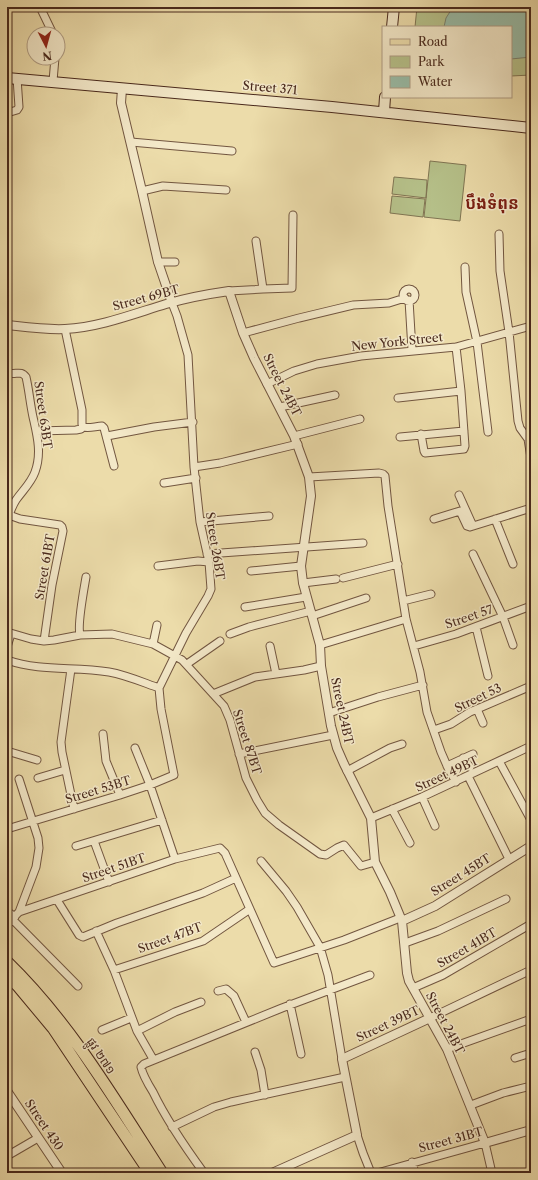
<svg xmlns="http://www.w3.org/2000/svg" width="538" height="1180" viewBox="0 0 538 1180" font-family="'Libre Caslon Text','Noto Sans Khmer',serif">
<rect width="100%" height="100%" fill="#ecdcaa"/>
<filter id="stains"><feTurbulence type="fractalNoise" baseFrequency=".005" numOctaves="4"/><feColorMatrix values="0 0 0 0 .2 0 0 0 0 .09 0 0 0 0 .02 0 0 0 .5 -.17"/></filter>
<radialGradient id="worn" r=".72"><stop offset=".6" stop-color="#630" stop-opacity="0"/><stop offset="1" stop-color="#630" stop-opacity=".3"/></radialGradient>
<!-- green -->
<path fill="#b6c18a" stroke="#807553" d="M417 7H531V75L511 76V27H415Z
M430 161 466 165 460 221 424 217Z
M394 177 427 180 426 198 392 194Z
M392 196 425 199 423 217 390 213Z"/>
<!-- water -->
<path fill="#99bca7" stroke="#79816f" d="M453 7H531V57L511 59V27H444L446 18Z"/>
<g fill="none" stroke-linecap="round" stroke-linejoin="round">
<defs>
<path id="minor" d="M40 7 53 34
M53 81 55 58
M7 113 17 110 19 107 17 78
M131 142 232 151
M142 191 163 186 226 190
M499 234 500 271 509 332 518 421 520 428 528 439 531 458
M256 241 263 289
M158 262H175
M465 267 466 292 477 342 488 432
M403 295a6 6 0 1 1 12 0a6 6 0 1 1-12 0Z
M229 291 263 289 292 288 293 215
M409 300 412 350
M65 329 82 410V424L83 427C89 429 96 426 102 426L104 428 114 466
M243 333 299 318 353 305 389 303 405 298
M7 369 9 373C16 375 21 370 26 377 29 390 30 403 33 417 37 435 42 453 35 472 31 483 23 490 16 500 12 506 10 513 7 520
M267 384 294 371 317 364 361 356 456 347 531 326
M398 398 461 391
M280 407 335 395
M37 431 76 430 81 429 83 427
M421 434 424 451 425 453 464 449 465 446 461 391 456 347
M107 436 154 427 193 422
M294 436 360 419
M400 437 464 431
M194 467 220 463 298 444
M309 477 379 473 383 474 385 476 388 506 406 619 420 672 427 712 441 752 448 768 456 782
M164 483 196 478
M459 495 473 526
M9 515 20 519 60 525 62 527 63 531 52 585 44 641
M434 519 460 511 467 526 470 527 531 508
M495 519 513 564
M200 522 269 516
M207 554 363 543
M473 554 503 617 513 645
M158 566 198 561 209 562
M251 571 301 566
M343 578 398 564
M303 583 336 579
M403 601 431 594
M245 607 306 597
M312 616 366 598
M476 627 488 676
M7 632 31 639 44 641 54 640 80 635 112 634 153 644 182 660 224 706 230 720 246 778 257 800 265 813 279 825 320 854 326 855 337 848 344 845 361 866 375 862
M230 634 249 627 311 611
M80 635C77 625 84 589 86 577
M153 644 157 625
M320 645 406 619
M270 646 276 674
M414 646 456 634 531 606
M7 647 11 634
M7 660C42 672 74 666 109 672 126 675 142 682 159 688
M187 664 220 641
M71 669 61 742 62 752 74 809
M213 694 255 677 304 670 321 666
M477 709 483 723
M329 713 378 697 423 685
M434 730 451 724 470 712 531 686
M103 734 106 761 120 795
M135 748 150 785 175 859
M7 751 37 760
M239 754 333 735
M463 758 470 767
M499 761 531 820
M447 766 473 754
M347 771 390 748 402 744
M468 776 509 859
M38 778 65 770
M422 797 435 826
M392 809 410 843
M371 818 422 797 531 746
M7 829 120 795 150 785 174 775 161 709 159 688 186 633 208 596 211 589 209 562 200 522 194 467 188 355 177 316 172 303
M94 841 109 882
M76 846 162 820
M261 861 286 891 297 907 320 947 328 975 342 1059
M57 900 79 935 83 937 117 923 203 893 236 878
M7 911 15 917
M19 912 175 859 220 848 225 853 274 963 344 940 400 918
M12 919 78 986
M7 924 19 912 36 867 39 848 38 838 19 779
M96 931 114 970 137 1031 153 1059
M405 943 438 931 506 899
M114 970 203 941 250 909
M413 988 443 975 531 924
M218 991 226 989 234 996 246 1022
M290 1004 301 1054
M430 1018 531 970
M102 1030 131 1018
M137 1031 175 1012 201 1002
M447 1049 531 1019
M255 1052 261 1070 265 1095
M515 1058 531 1053
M471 1105 503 1093 531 1086
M172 1127 214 1107 231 1102 345 1077
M357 1135 363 1153 371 1173
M7 1156 38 1138
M412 1162 415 1173
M204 1173C185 1147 167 1121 153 1092 148 1084 143 1076 141 1067L144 1064 282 1008 370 975
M377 1173 485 1143 492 1173"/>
<path id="tertiary" d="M122 89 121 103 142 191 158 262 172 303
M7 325C25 327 47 330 65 329 100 327 133 314 166 304 186 298 208 294 229 291L243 333 254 358 294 436 309 477 311 496 301 566 303 583 320 645 321 666 331 726 337 748 344 764 371 818 375 862 390 892 402 921 407 973 409 981 447 1049 485 1143 531 1130
M402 921 435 906 531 846
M7 1091 62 1173
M272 1173 357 1135 342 1059 430 1018"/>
<path id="secondary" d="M392 27 394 7
M7 78 332 107 531 128
M384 112 385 97"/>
<path id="primary" d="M7 962C70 1023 115 1100 162 1173
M7 976 18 986 53 1028 150 1173"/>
</defs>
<!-- minor casing -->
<use href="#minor" stroke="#725640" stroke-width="9"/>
<!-- tertiary casing -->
<use href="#tertiary" stroke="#725640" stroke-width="10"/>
<!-- secondary casing -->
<use href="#secondary" stroke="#49291c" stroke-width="12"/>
<!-- primary casing -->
<use href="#primary" stroke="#49291c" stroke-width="13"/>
<!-- minor -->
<use href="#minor" stroke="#f3e8c8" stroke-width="7"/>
<!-- tertiary -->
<use href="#tertiary" stroke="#f3e8c8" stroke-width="8"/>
<!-- secondary -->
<use href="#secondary" stroke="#f3e8c8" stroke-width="10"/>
<!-- primary -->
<use href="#primary" stroke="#ecdcaa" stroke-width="11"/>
</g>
<g text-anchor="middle" stroke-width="3" stroke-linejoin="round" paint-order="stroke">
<!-- street labels -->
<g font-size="12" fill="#49291c" stroke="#f3e8c8">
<text transform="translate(270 88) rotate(5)" y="4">Street 371</text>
<text transform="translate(146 298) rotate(-15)" y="4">Street 69BT</text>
<text transform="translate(397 342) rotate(-6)" y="4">New York Street</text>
<text transform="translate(282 385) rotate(63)" y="4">Street 24BT</text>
<text transform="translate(43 415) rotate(82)" y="4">Street 63BT</text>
<text transform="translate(215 546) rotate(81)" y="4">Street 26BT</text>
<text transform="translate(45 567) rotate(-80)" y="4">Street 61BT</text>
<text transform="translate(469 617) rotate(-19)" y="4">Street 57</text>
<text transform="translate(478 698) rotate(-26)" y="4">Street 53</text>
<text transform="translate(342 711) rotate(78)" y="4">Street 24BT</text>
<text transform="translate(247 742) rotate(72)" y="4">Street 87BT</text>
<text transform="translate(447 774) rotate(-25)" y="4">Street 49BT</text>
<text transform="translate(98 790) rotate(-17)" y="4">Street 53BT</text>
<text transform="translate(114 868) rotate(-19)" y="4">Street 51BT</text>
<text transform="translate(461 875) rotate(-32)" y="4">Street 45BT</text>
<text transform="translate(170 938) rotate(-20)" y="4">Street 47BT</text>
<text transform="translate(467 948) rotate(-30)" y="4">Street 41BT</text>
<text transform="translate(445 1023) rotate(62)" y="4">Street 24BT</text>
<text transform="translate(388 1024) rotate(-25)" y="4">Street 39BT</text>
<text transform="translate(101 1056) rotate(56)" y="4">ផ្លូវ ២៧១</text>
<text transform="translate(44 1125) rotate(56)" y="4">Street 430</text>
<text transform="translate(451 1140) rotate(-15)" y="4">Street 31BT</text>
</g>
<!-- district labels -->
<g font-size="16" font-weight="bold" fill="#7a1f14" stroke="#f3e8c8">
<text x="492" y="209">បឹងទំពុន</text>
</g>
</g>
<!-- margin -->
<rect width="538" height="1180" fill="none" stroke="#ecdcaa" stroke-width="24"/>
<rect x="8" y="8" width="522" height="1164" fill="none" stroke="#49291c" stroke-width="2"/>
<rect x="12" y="12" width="514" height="1156" fill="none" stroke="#49291c"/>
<!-- legend -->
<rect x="382" y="26" width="130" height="72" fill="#f3e8c8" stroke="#af9c83"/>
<rect x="390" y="39" width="20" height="6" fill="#ecdcaa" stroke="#af9c83"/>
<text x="418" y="46" font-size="12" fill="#49291c">Road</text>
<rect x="390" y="56" width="20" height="12" fill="#b6c18a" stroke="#af9c83"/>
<text x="418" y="66" font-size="12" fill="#49291c">Park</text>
<rect x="390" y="76" width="20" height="12" fill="#99bca7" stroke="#af9c83"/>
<text x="418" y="86" font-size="12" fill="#49291c">Water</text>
<!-- north arrow -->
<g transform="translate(46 46) rotate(174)"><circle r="19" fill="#f3e8c8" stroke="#af9c83"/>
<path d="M0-3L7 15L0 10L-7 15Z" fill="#8f2418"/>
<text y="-6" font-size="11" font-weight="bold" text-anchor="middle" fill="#49291c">N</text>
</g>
<rect width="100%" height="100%" filter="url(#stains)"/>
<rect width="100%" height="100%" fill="url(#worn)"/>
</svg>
